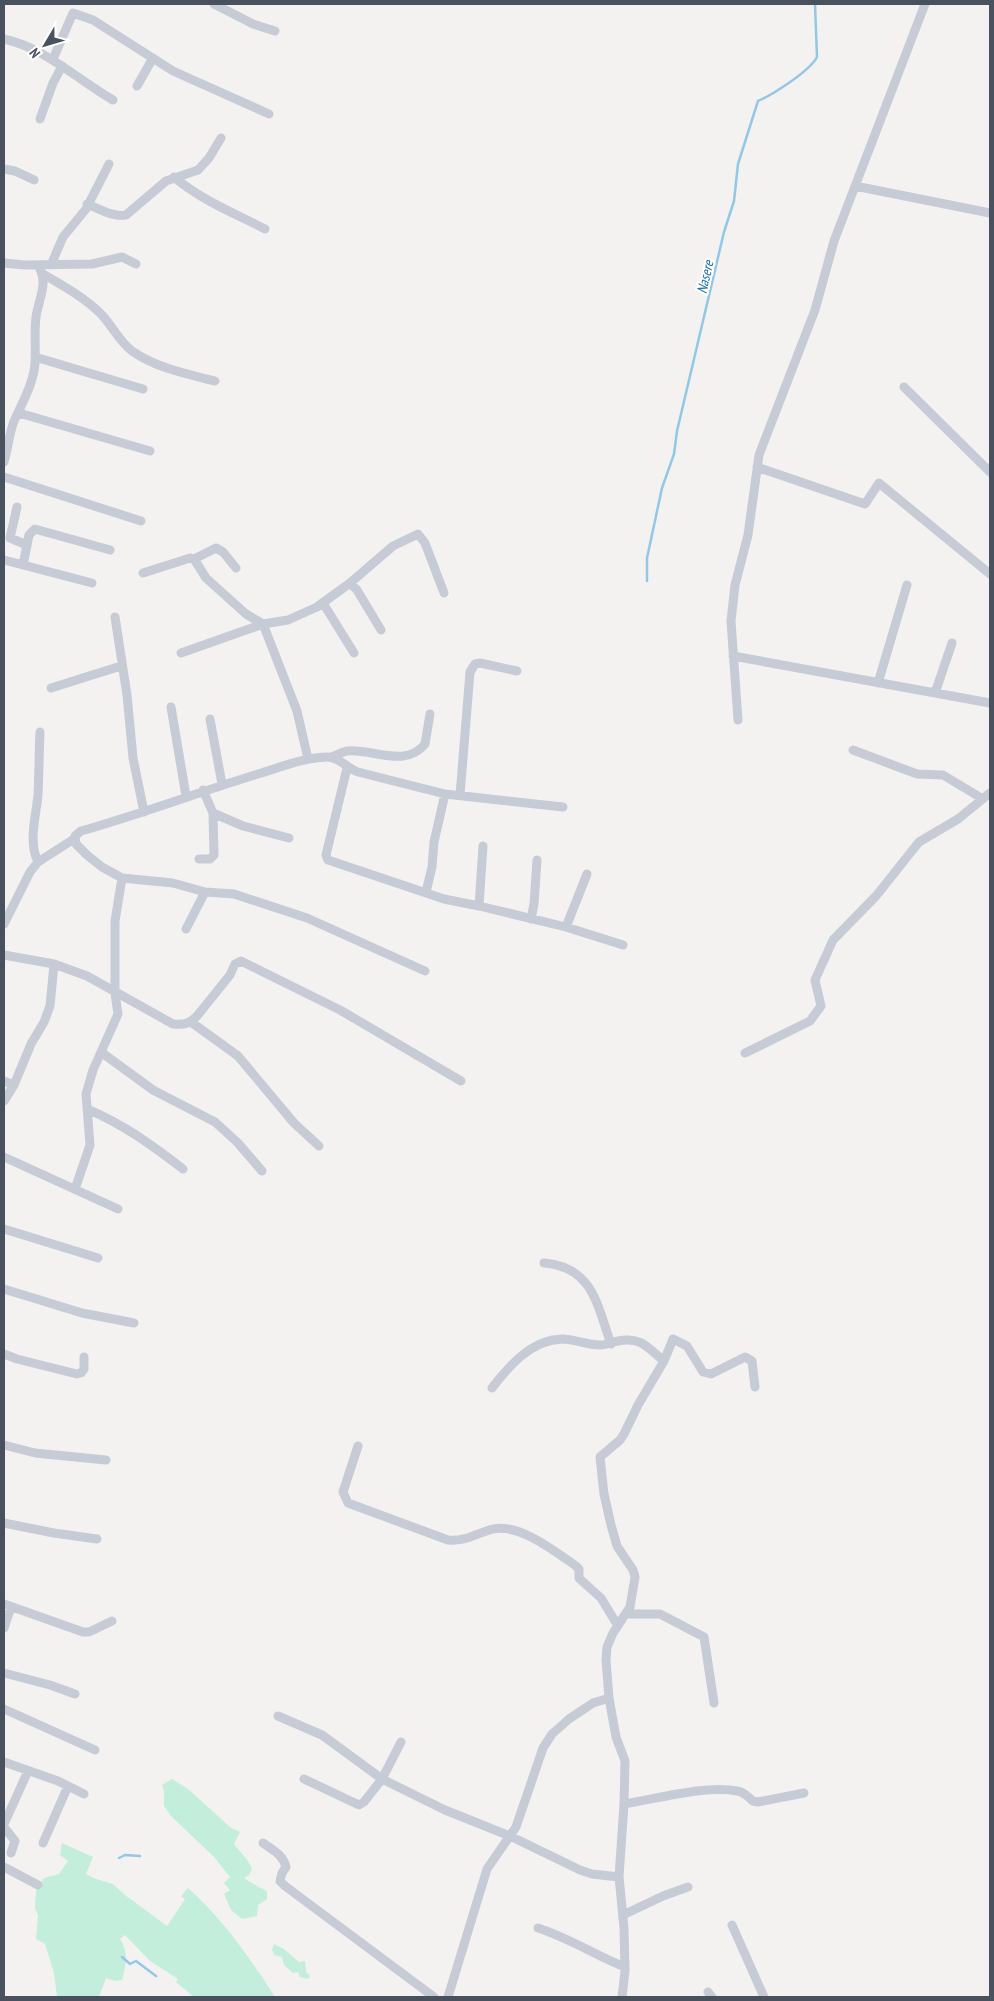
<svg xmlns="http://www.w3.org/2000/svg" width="994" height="2001" viewBox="0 0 994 2001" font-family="'PT Sans Narrow',sans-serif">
<rect width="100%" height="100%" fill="#f3f2f1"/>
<!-- green -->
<path fill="#c3eedb" d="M172 1779 188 1789 230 1827 240 1832 234 1844 248 1861 252 1869 249 1875 244 1878C251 1882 261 1889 267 1891V1899L258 1905 257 1916 242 1919 231 1910 224 1894 230 1890 224 1883 230 1877 214 1857 171 1816 164 1806V1791L162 1785Z
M62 1843 93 1857 86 1874 96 1879 113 1884 125 1895 167 1926 185 1899 181 1896 188 1888C223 1919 250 1958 275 1997H194L176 1982 178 1979 150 1961 125 1935 120 1939C129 1952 126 1965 122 1980L115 1981 106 1978 99 1997H57L54 1973 45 1944 36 1939 38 1915 35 1908 36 1891 44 1878 59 1874 68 1861 60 1855Z
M274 1944 284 1949 299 1962 305 1961 306 1972 310 1976 308 1979 300 1977 298 1972 293 1973 284 1965 282 1957 274 1955 272 1950Z"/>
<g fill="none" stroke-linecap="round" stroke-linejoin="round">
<!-- stream -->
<path stroke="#93c7e8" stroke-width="2.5" d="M647 581V558L662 488 674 454 677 431 724 232 734 201 738 164 758 101C772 95 810 71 817 57L815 4
M119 1858 125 1855 140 1856
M122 1957 130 1964 136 1961 156 1976"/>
<!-- street -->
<path stroke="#c6cbd5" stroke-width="9" d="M214 4 253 24 275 31
M4 39C45 48 77 79 113 100
M53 59 73 13 93 20 173 71 269 114
M137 86 153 58
M40 119 53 83 62 66
M4 169 15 171 34 180
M174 177C201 200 234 213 265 229
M855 186 990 213
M87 204C98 208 114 218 126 215L166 181 198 170 209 158 221 138
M4 263 25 265 92 264 122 257 136 264
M51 265 63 237 86 209 109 164
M43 274C63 286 84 297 100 313 112 325 119 341 132 351 156 368 187 374 215 381
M35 357 143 389
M904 387 990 472
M19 413 150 451
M4 462C8 449 9 434 14 421 22 404 34 382 35 363 36 348 34 333 36 317 39 297 49 284 38 265
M757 467 865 504 879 483 990 574
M4 477 141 521
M17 507 10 538 27 545
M194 559 216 548 223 552 236 568
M4 560 92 583
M23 565 29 535 35 529 110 550
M143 573 190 558 194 559 206 578 246 614 263 624 297 711 308 759
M350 583 357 590 381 630
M323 603 354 653
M115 617 127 695 133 758 144 812
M181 653 263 624 288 620 317 607 350 583 393 546 418 534 425 543 444 593
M733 656 990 703
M878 683 907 585
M51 688 121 666
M935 693 952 643
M171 707 186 796
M210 719 222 784
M738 720 731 621 735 585 748 535 759 455 815 310 834 241 925 4
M853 750 917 774 943 775 983 799
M332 757C337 755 341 752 347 751 372 748 405 769 425 744L430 714
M347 768 326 855 328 860 444 899 479 906 566 927 623 945
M460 795 470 672 475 664 480 663 517 671
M213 813 243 826 289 838
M199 859H210L214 855 213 813 203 790
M38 862C28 842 36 816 38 795 39 774 39 753 40 732
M426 892 432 867 434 842 445 794
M479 906 483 846
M531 919 534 904 537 860
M4 924 30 872 38 862 74 839
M566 927 587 874
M186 929 205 892
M4 955 54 964 87 976 173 1024C184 1025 189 1024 197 1016L230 975 235 964 241 961 340 1010 461 1081
M425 971 307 918 234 894 205 892 173 883 122 878 102 867 87 855 76 844 75 836 81 831C141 814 199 792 258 774 281 767 305 757 328 757 339 757 348 769 358 772L445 794 563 807
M191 1022 238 1056 294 1123 319 1146
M101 1052 153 1090 215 1122 238 1143 262 1171
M745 1053 810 1021 821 1006 815 980 833 940 876 896 919 842 958 819 990 793
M4 1081 14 1085
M4 1101 14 1085 31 1044 44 1022 50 1006 54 964
M87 1109C123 1124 152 1145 183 1169
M4 1157 118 1209
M75 1189 90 1145 86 1094 93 1070 118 1014 115 993V921L122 878
M4 1229 98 1258
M544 1263C593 1267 597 1305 611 1344
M4 1289 82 1313 134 1323
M4 1354 17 1359 77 1374 81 1373 84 1369V1357
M492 1388C509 1366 531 1340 562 1339 574 1339 587 1345 600 1345 607 1345 612 1342 618 1341 641 1336 648 1348 664 1361
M4 1445 35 1453 106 1460
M358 1446 343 1492 348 1503 448 1540C465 1542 477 1533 493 1529 519 1523 556 1552 576 1566L579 1569V1578L582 1581 601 1598 618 1626
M4 1523 54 1533 97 1539
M4 1604 83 1632H89L112 1621
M627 1614H660L704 1637 714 1703
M4 1628 11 1607
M4 1673 50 1685 75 1694
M4 1709 95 1750
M278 1716 322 1735 382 1779 401 1742
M4 1762 58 1781 84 1794
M304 1779 359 1805 364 1802 382 1779 445 1810 510 1836 580 1870 592 1874 619 1877
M624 1804C657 1799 705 1785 737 1791 745 1792 748 1797 753 1801L758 1802 804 1793
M4 1824 28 1771
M4 1827 15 1841 11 1853
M43 1843 68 1786
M263 1843C273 1850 283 1855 286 1867L282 1873 280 1881 285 1886 434 1997
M4 1867 38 1885
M623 1915 663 1896 688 1887
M732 1925 764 1997
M538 1928C569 1938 595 1955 625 1967
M708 1992 712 1997
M448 1997 487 1869 516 1827 543 1748 552 1734 569 1719 593 1703 609 1698
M622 1997 625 1971 624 1928 619 1877 624 1804 625 1761 616 1737 609 1698 606 1660 607 1647 613 1633 630 1607 635 1577 633 1570 617 1546 611 1525 604 1494 600 1457 620 1440 624 1434 638 1405 664 1361 673 1339 687 1346 703 1372 711 1374 745 1357 752 1361 755 1387"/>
</g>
<g text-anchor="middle" stroke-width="4.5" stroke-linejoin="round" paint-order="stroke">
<!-- water labels -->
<g font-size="14" font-style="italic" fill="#156ea6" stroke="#fff">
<text transform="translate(705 277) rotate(-77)" y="5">Nasere</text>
</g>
</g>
<!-- border -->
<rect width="994" height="2001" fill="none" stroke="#4a515e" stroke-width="10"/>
<!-- north arrow -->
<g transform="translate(45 45) rotate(232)" stroke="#ffffff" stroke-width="4" paint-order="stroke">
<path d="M0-4L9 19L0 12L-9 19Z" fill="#4a515e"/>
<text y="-8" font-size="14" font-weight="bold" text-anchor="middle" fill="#4a515e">N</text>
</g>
</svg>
